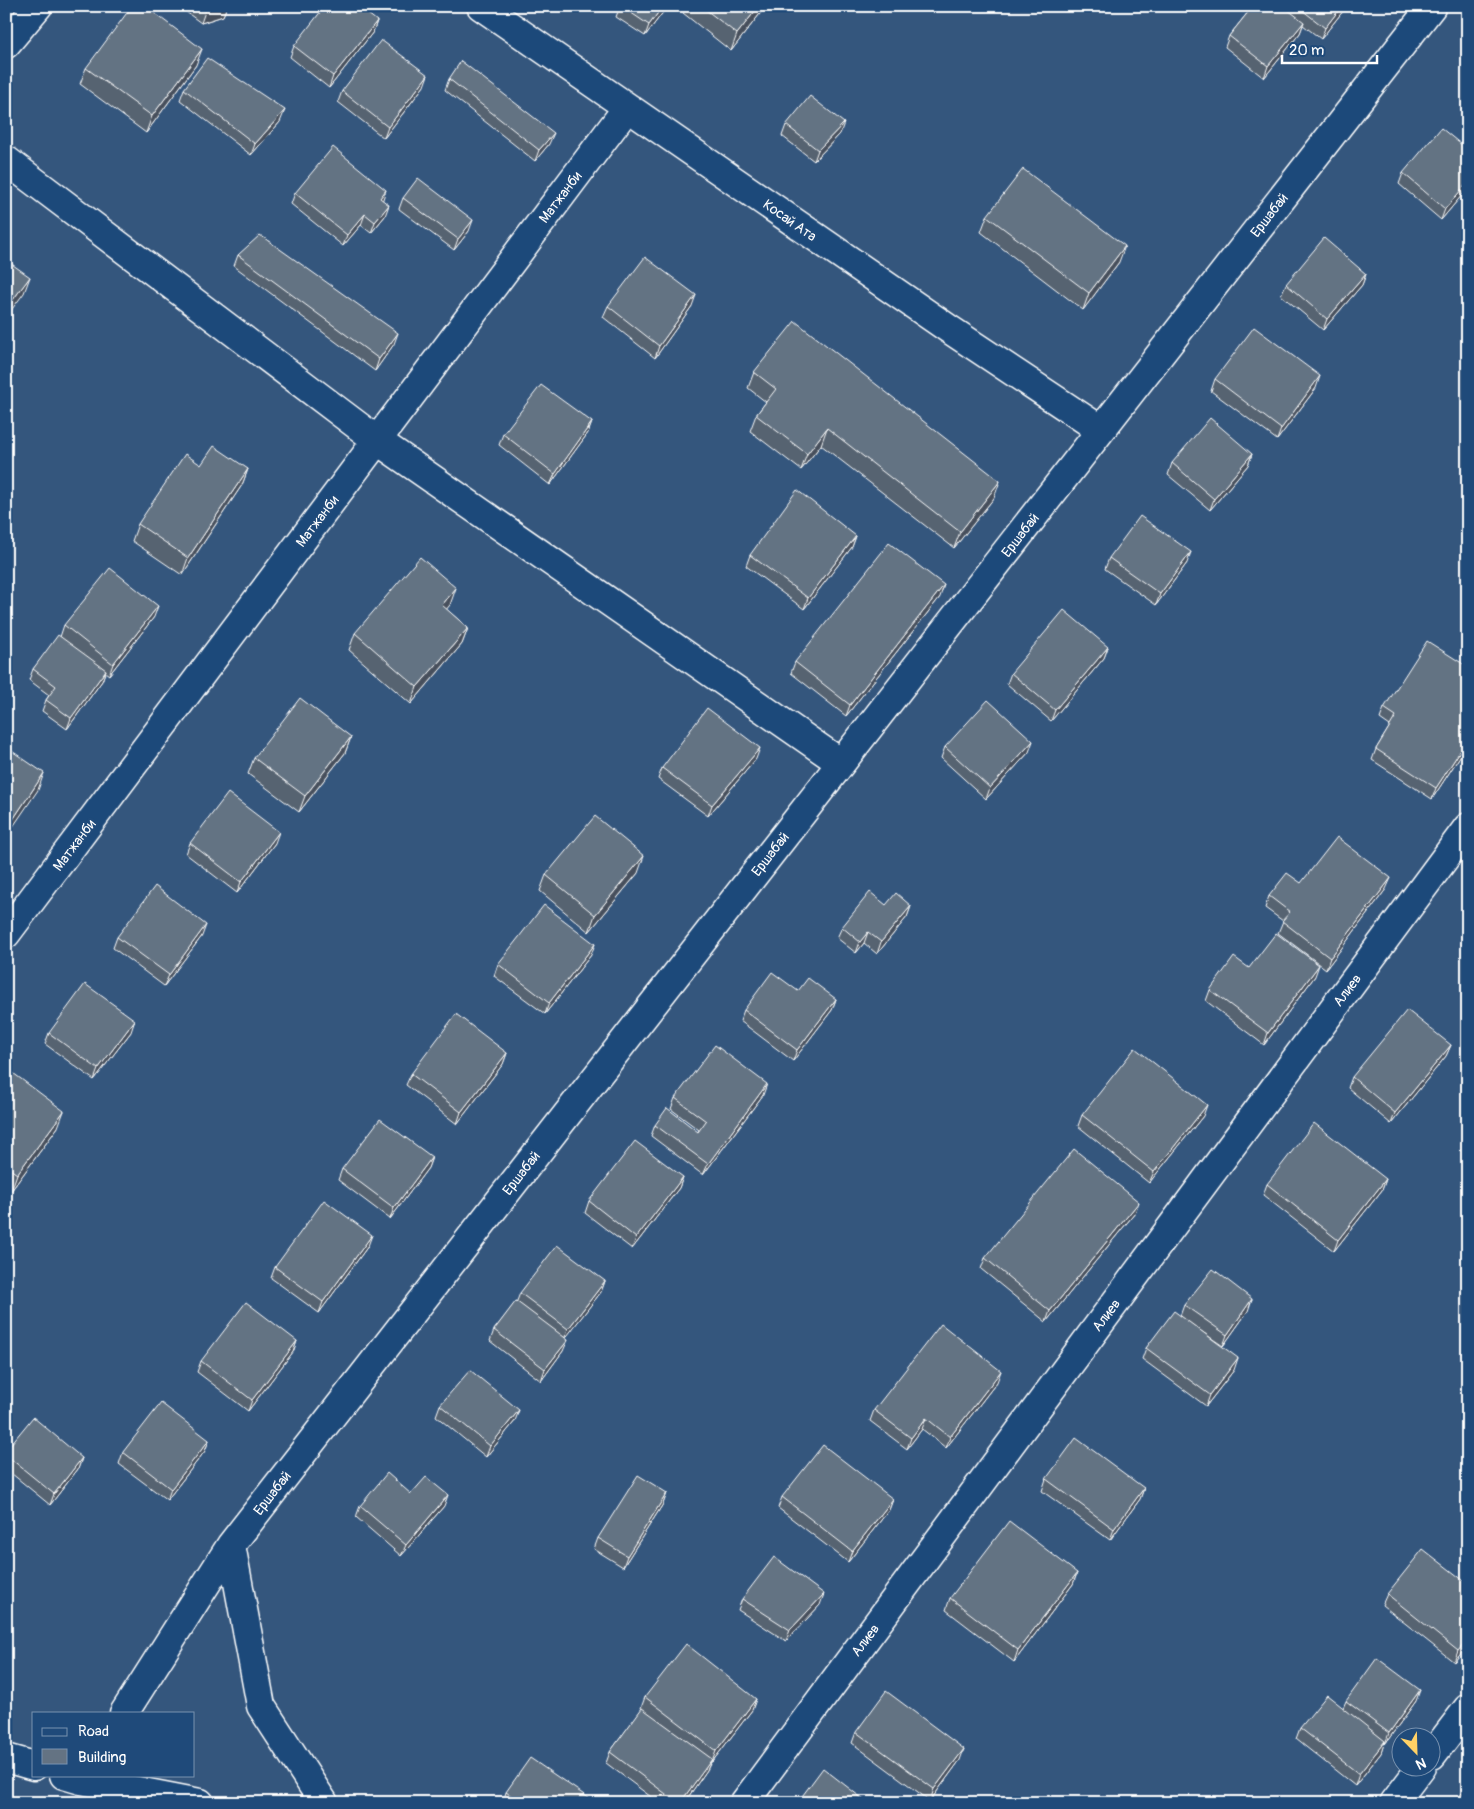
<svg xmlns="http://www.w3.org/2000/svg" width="1474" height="1809" viewBox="0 0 1474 1809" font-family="Pangolin,sans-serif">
<rect width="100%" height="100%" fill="#34567d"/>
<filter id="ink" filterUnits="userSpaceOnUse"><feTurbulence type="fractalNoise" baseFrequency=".02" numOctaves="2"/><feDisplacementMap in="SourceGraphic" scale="10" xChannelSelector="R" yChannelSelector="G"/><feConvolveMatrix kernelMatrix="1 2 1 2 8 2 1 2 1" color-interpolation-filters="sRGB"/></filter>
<g filter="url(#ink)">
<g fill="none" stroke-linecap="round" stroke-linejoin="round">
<defs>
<path id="minor" d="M481 6 949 329 1101 430
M6 44 38 6
M6 160 378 441 841 763
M6 934 627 108
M231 1545 261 1706 324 1803
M124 1713 231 1545 1432 6
M1432 1755 1468 1708
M6 1758 34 1766
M64 1775 81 1780 200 1803
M744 1803 1468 827
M1394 1803 1422 1766"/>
</defs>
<!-- minor casing -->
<use href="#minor" stroke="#fff" stroke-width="31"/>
<!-- minor -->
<use href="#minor" stroke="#1f4a7a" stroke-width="28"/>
</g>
<!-- wall -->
<path fill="#566371" stroke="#fff" d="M178 6H227L223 16 201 23Z
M620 6H665L664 11 645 36 616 17Z
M685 6H766L731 51 683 13Z
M1253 6H1347L1321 39 1303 25 1300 33 1264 78 1225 47 1229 36Z
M377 21 373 32 329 88 290 57 294 46Z
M196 65 146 133 80 84 86 68Z
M449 79 549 144 535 161 445 90Z
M424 86 384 138 338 102 342 91Z
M184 89 280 122 251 155 180 100Z
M786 125 840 134 814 161 782 136Z
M1468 150V188L1441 220 1399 184 1403 173Z
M295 193 382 200 385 216 371 233 361 225 343 246 291 204Z
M403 198 469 231 454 250 399 209Z
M987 216 1119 262 1083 310 981 232Z
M238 255 394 344 375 371 234 266Z
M1366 274 1362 285 1323 330 1281 295 1286 284Z
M608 306H692L655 358 603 317Z
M754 372 994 498 954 548 821 445 801 470 750 431 756 415 766 402 748 388Z
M1215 379 1316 388 1277 440 1211 391Z
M592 422 588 433 550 485 499 445 503 434Z
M1252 454 1248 465 1210 510 1168 475 1172 463Z
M201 465 248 469 242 485 182 575 132 541 138 524Z
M856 536 852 547 804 609 746 566 750 555Z
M1109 558 1187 563 1156 605 1105 569Z
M940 597 846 716 791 673 795 662Z
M450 605 446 609 468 628 462 644 411 704 349 650 355 633Z
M154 617 109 675 105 672 102 681 67 729 42 711 46 700 49 695 29 680 33 669 60 637 64 625Z
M1108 647 1104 658 1051 721 1007 684 1011 673Z
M1468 667V744L1432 799 1372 760 1376 749 1390 726 1380 719 1384 708Z
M351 737 345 753 299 812 248 774 254 758Z
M945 747 1029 752 986 799 941 758Z
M756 759 708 816 658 779 662 768Z
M190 843H275L237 893 186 854Z
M638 873 589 932 540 891 546 875Z
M1301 883 1386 889 1326 969 1278 933 1283 921 1265 908 1269 896Z
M886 905 911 906 907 917 877 954 864 943 856 953 837 938 842 927Z
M202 936 164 986 113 948 117 937Z
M591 955 545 1014 494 976 498 964Z
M1249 968 1315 976 1264 1045 1206 1001 1210 990Z
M798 991 836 999 832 1010 793 1061 740 1021 744 1010Z
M131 1032 94 1080 45 1044 49 1033Z
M1451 1045 1446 1056 1391 1124 1348 1088 1352 1077Z
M507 1053 503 1064 457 1124 406 1085 411 1074Z
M6 1083 58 1127 11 1191 6 1187Z
M763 1095 703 1175 651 1136 655 1125 698 1132 699 1130 671 1109 675 1098Z
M1082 1115 1203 1116 1149 1183 1078 1126Z
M432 1157 428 1168 390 1219 338 1180 342 1169Z
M683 1177 679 1188 632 1249 585 1213 589 1201Z
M1386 1179 1382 1190 1334 1251 1263 1195 1267 1184Z
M1135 1213 1046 1322 981 1269 985 1258Z
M368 1246 319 1313 271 1278 275 1267Z
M605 1281 601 1292 565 1338 563 1351 541 1381 490 1341 494 1330 517 1301 520 1293Z
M1184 1305 1248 1311 1223 1346 1189 1323 1234 1370 1206 1406 1142 1359 1146 1348 1180 1316Z
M297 1341 293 1352 248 1411 197 1372 201 1361Z
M997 1382 946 1448 922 1429 907 1449 870 1421 874 1410Z
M440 1405 515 1421 486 1457 436 1416Z
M209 1440 205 1451 167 1500 119 1464 123 1452Z
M6 1450 82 1458 78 1469 50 1505 6 1469Z
M1046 1479 1144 1488 1140 1499 1110 1540 1042 1491Z
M667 1493 663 1504 623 1567 594 1549 598 1538Z
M411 1494 444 1506 401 1556 356 1517 360 1506Z
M782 1497 893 1499 889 1510 848 1562 778 1508Z
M1077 1573 1073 1584 1014 1662 946 1610 950 1598Z
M1468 1584V1645L1454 1662 1382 1605 1387 1594Z
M742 1599 820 1605 786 1641 738 1610Z
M645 1697 756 1699 752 1710 712 1762H711L707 1770 684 1803H659L606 1763 610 1752 642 1709 641 1708Z
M1346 1701H1416L1385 1744 1384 1743 1381 1753 1355 1786 1296 1739 1300 1728 1343 1708Z
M856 1732 960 1760 930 1801 852 1743Z
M506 1792 596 1803H503Z"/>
<!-- shaded-wall -->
<path fill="#46505c" stroke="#fff" d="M207 6H227L223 16 201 23Z
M663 6H665L664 11 645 36 649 25Z
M759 6H766L731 51 737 34Z
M1342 6H1347L1321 39 1325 28Z
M377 21 373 32 329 88 333 76Z
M1304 22 1300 33 1264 78 1268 66Z
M202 49 196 65 146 133 152 116Z
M428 75 424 86 384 138 388 127Z
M285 110 280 122 251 155 255 144Z
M844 123 840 134 814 161 818 150Z
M554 133 549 144 535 161 539 150Z
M1468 182V188L1441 220 1445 209Z
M386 190 382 202 380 198Z
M389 205 385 216 371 233 375 222Z
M365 214 361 225 343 246 347 235Z
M473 220 469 231 454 250 458 239Z
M1125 246 1119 262 1083 310 1089 293Z
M1366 274 1362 285 1323 330 1327 319Z
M30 277 24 293 6 317V309Z
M696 295 692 306 655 358 659 346Z
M398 333 394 344 375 371 379 359Z
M1320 376 1316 388 1277 440 1281 429Z
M592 422 588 433 550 485 555 474Z
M827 428 821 445 801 470 807 454Z
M1252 454 1248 465 1210 510 1214 499Z
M248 469 242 485 182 575 188 558Z
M1000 481 994 498 954 548 960 532Z
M856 536 852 547 804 609 808 598Z
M1191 552 1187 563 1156 605 1160 594Z
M944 585 940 597 846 716 850 705Z
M456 588 450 605 436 622 442 605Z
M158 606 154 617 109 675 113 664Z
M468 628 462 644 411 704 417 687Z
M1108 647 1104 658 1051 721 1055 710Z
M106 670 102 681 67 729 71 718Z
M351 737 345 753 299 812 305 796Z
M1468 739V744L1432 799 1436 788Z
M1033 741 1029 752 986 799 990 788Z
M760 748 756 759 708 816 712 805Z
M44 773 38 790 6 837V830Z
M279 832 275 843 237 893 241 882Z
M644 856 638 873 589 932 595 915Z
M1391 878 1386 889 1326 969 1330 958Z
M911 906 907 917 877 954 881 942Z
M206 925 202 936 164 986 169 975Z
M868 932 864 943 856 953 860 942Z
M595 944 591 955 545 1014 549 1003Z
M1319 965 1315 976 1264 1045 1268 1033Z
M836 999 832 1010 793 1061 797 1050Z
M135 1020 131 1032 94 1080 98 1069Z
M1451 1045 1446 1056 1391 1124 1395 1113Z
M507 1053 503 1064 457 1124 461 1112Z
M767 1084 763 1095 703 1175 708 1164Z
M1207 1105 1203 1116 1149 1183 1154 1172Z
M64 1111 58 1127 11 1191 17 1174Z
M432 1157 428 1168 390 1219 394 1208Z
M683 1177 679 1188 632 1249 636 1238Z
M1386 1179 1382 1190 1334 1251 1338 1240Z
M1139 1202 1135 1213 1046 1322 1050 1311Z
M372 1235 368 1246 319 1313 323 1302Z
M605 1281 601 1292 564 1340 568 1329Z
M1252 1299 1248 1311 1223 1346 1227 1335Z
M568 1340 563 1351 541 1381 545 1369Z
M297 1341 293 1352 248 1411 252 1400Z
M1238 1358 1234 1370 1206 1406 1210 1395Z
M1001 1371 997 1382 946 1448 950 1437Z
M519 1410 515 1421 486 1457 490 1446Z
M926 1418 922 1429 907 1449 911 1438Z
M209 1440 205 1451 167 1500 171 1489Z
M82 1458 78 1469 50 1505 54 1494Z
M1144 1488 1140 1499 1110 1540 1114 1529Z
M667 1493 663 1504 623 1567 627 1556Z
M448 1495 444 1506 401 1556 406 1545Z
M893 1499 889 1510 848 1562 852 1551Z
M1077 1573 1073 1584 1014 1662 1018 1650Z
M824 1594 820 1605 786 1641 790 1630Z
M1468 1639V1645L1454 1662 1458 1651Z
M1420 1690 1416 1701 1385 1744 1389 1733Z
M756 1699 752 1710 712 1762 716 1751Z
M1385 1741 1381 1753 1355 1786 1359 1774Z
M964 1749 960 1760 930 1801 934 1789Z
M712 1759 707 1770 684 1803H680Z"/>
<!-- building -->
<path fill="#647383" stroke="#fff" d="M132 6H145L202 49 152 116 86 68Z
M325 6H358L377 21 333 76 294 46Z
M621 6H663L649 25Z
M701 6H759L737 34Z
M1253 6H1283L1304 22 1268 66 1229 36Z
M1297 6H1342L1325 28Z
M381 40 428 75 388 127 342 91Z
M207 58 285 110 255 144 184 89Z
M461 61 554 133 539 150 449 79Z
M810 96 844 123 818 150 786 125Z
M1441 128 1468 150V182L1445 209 1403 173Z
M333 147 386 190 380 198 389 205 375 222 365 214 347 235 295 193Z
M1023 169 1125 246 1089 293 987 216Z
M418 178 473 220 458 239 403 198Z
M260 235 398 333 379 359 238 255Z
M1324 238 1366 274 1327 319 1286 284Z
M645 257 696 295 659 346 608 306Z
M6 260 30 277 6 309Z
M795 321 1000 481 960 532 827 428 807 454 756 415 776 389 754 372Z
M1254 327 1320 376 1281 429 1215 379Z
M541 385 592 422 555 474 503 434Z
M1210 418 1252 454 1214 499 1172 463Z
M214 446 248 469 188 558 138 524 185 454 201 465Z
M797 490 856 536 808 598 750 555Z
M1140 516 1191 552 1160 594 1109 558Z
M889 543 944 585 850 705 795 662Z
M420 557 456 588 442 605 468 628 417 687 355 633Z
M110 568 158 606 113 664 64 625Z
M1064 610 1108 647 1055 710 1011 673Z
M58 635 106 670 71 718 46 700 56 686 33 669Z
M1427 641 1468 667V739L1436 788 1376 749 1396 716 1384 708Z
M300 698 351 737 305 796 254 758Z
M988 700 1033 741 990 788 945 747Z
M707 708 760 748 712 805 662 768Z
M6 747 44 773 6 830Z
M228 793 279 832 241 882 190 843Z
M595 816 644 856 595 915 546 875Z
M1337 837 1391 878 1330 958 1282 921 1290 912 1269 896 1287 873 1301 883Z
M155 886 206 925 169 975 117 937Z
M870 892 886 905 896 893 911 906 881 942 868 932 860 942 842 927Z
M544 905 595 944 549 1003 498 964Z
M1276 933 1319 965 1268 1033 1210 990 1234 957 1249 968Z
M772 972 798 991 808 978 836 999 797 1050 744 1010Z
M85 984 135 1020 98 1069 49 1033Z
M1407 1010 1451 1045 1395 1113 1352 1077Z
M456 1014 507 1053 461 1112 411 1074Z
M715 1045 767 1084 708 1164 655 1125 667 1108 698 1132 706 1121 675 1098Z
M1135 1048 1207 1105 1154 1172 1082 1115Z
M13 1073 64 1111 17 1174 6 1166V1083Z
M380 1119 432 1157 394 1208 342 1169Z
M1314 1123 1386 1179 1338 1240 1267 1184Z
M635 1141 683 1177 636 1238 589 1201Z
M1074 1149 1139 1202 1050 1311 985 1258Z
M324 1200 372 1235 323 1302 275 1267Z
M557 1245 605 1281 568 1329 520 1293Z
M1213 1269 1252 1299 1227 1335 1184 1305Z
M516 1301 568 1340 545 1369 494 1330Z
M246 1302 297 1341 252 1400 201 1361Z
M1174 1311 1238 1358 1210 1395 1146 1348Z
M941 1324 1001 1371 950 1437 926 1418 911 1438 874 1410Z
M470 1370 519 1410 490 1446 440 1405Z
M161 1403 209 1440 171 1489 123 1452Z
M33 1417 82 1458 54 1494 6 1455V1450Z
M1076 1438 1144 1488 1114 1529 1046 1479Z
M823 1445 893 1499 852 1551 782 1497Z
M387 1473 411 1494 426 1477 448 1495 406 1545 360 1506Z
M638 1475 667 1493 627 1556 598 1538Z
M1009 1521 1077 1573 1018 1650 950 1598Z
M1423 1549 1468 1584V1639L1458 1651 1387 1594Z
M774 1557 824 1594 790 1630 742 1599Z
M686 1644 756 1699 716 1751 645 1697Z
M1377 1658 1420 1690 1389 1733 1346 1701Z
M886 1691 964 1749 934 1789 856 1732Z
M1327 1695 1385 1741 1359 1774 1300 1728Z
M642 1708 712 1759 680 1803H678L610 1752Z
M530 1758 596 1803H521L506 1792Z
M823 1768 868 1803H797Z
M1468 1784V1803H1453Z"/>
</g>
<g text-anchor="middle" stroke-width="5" stroke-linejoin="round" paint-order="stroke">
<!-- street labels -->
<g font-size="14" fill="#fff" stroke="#1f4a7a">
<text transform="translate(560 197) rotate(-53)" y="5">Матжанби</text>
<text transform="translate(1269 215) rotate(-52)" y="5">Ершабай</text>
<text transform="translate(790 220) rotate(35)" y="5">Косай Ата</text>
<text transform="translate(317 521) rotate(-53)" y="5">Матжанби</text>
<text transform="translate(1020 535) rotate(-52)" y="5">Ершабай</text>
<text transform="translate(74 845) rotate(-53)" y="5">Матжанби</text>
<text transform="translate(770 854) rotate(-52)" y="5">Ершабай</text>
<text transform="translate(1347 990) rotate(-53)" y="5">Алиев</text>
<text transform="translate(521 1173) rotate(-52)" y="5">Ершабай</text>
<text transform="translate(1106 1315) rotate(-53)" y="5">Алиев</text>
<text transform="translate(272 1493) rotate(-52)" y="5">Ершабай</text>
<text transform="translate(865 1640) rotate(-53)" y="5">Алиев</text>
</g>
</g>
<!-- margin -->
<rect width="1474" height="1809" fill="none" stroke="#1f4a7a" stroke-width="25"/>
<rect x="12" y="12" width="1449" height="1784" fill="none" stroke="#fff" stroke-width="2" filter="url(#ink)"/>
<!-- legend -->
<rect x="32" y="1712" width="162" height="65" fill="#1f4a7a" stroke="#7992af"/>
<rect x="42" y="1728" width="25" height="8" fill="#1f4a7a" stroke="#7992af"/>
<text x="78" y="1736" font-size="15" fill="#ffffff">Road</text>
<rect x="42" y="1749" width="25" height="15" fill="#647383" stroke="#7992af"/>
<text x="78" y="1762" font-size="15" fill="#ffffff">Building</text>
<!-- north arrow -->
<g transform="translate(1416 1752) rotate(157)"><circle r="24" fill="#1f4a7a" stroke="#7992af"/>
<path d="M0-4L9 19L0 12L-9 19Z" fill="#ffd166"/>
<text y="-8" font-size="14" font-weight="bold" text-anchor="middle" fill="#ffffff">N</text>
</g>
<!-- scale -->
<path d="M1282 55v8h95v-8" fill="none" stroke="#ffffff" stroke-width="2.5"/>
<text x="1289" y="55" font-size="15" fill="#ffffff" stroke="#1f4a7a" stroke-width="4" paint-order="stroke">20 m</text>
</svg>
